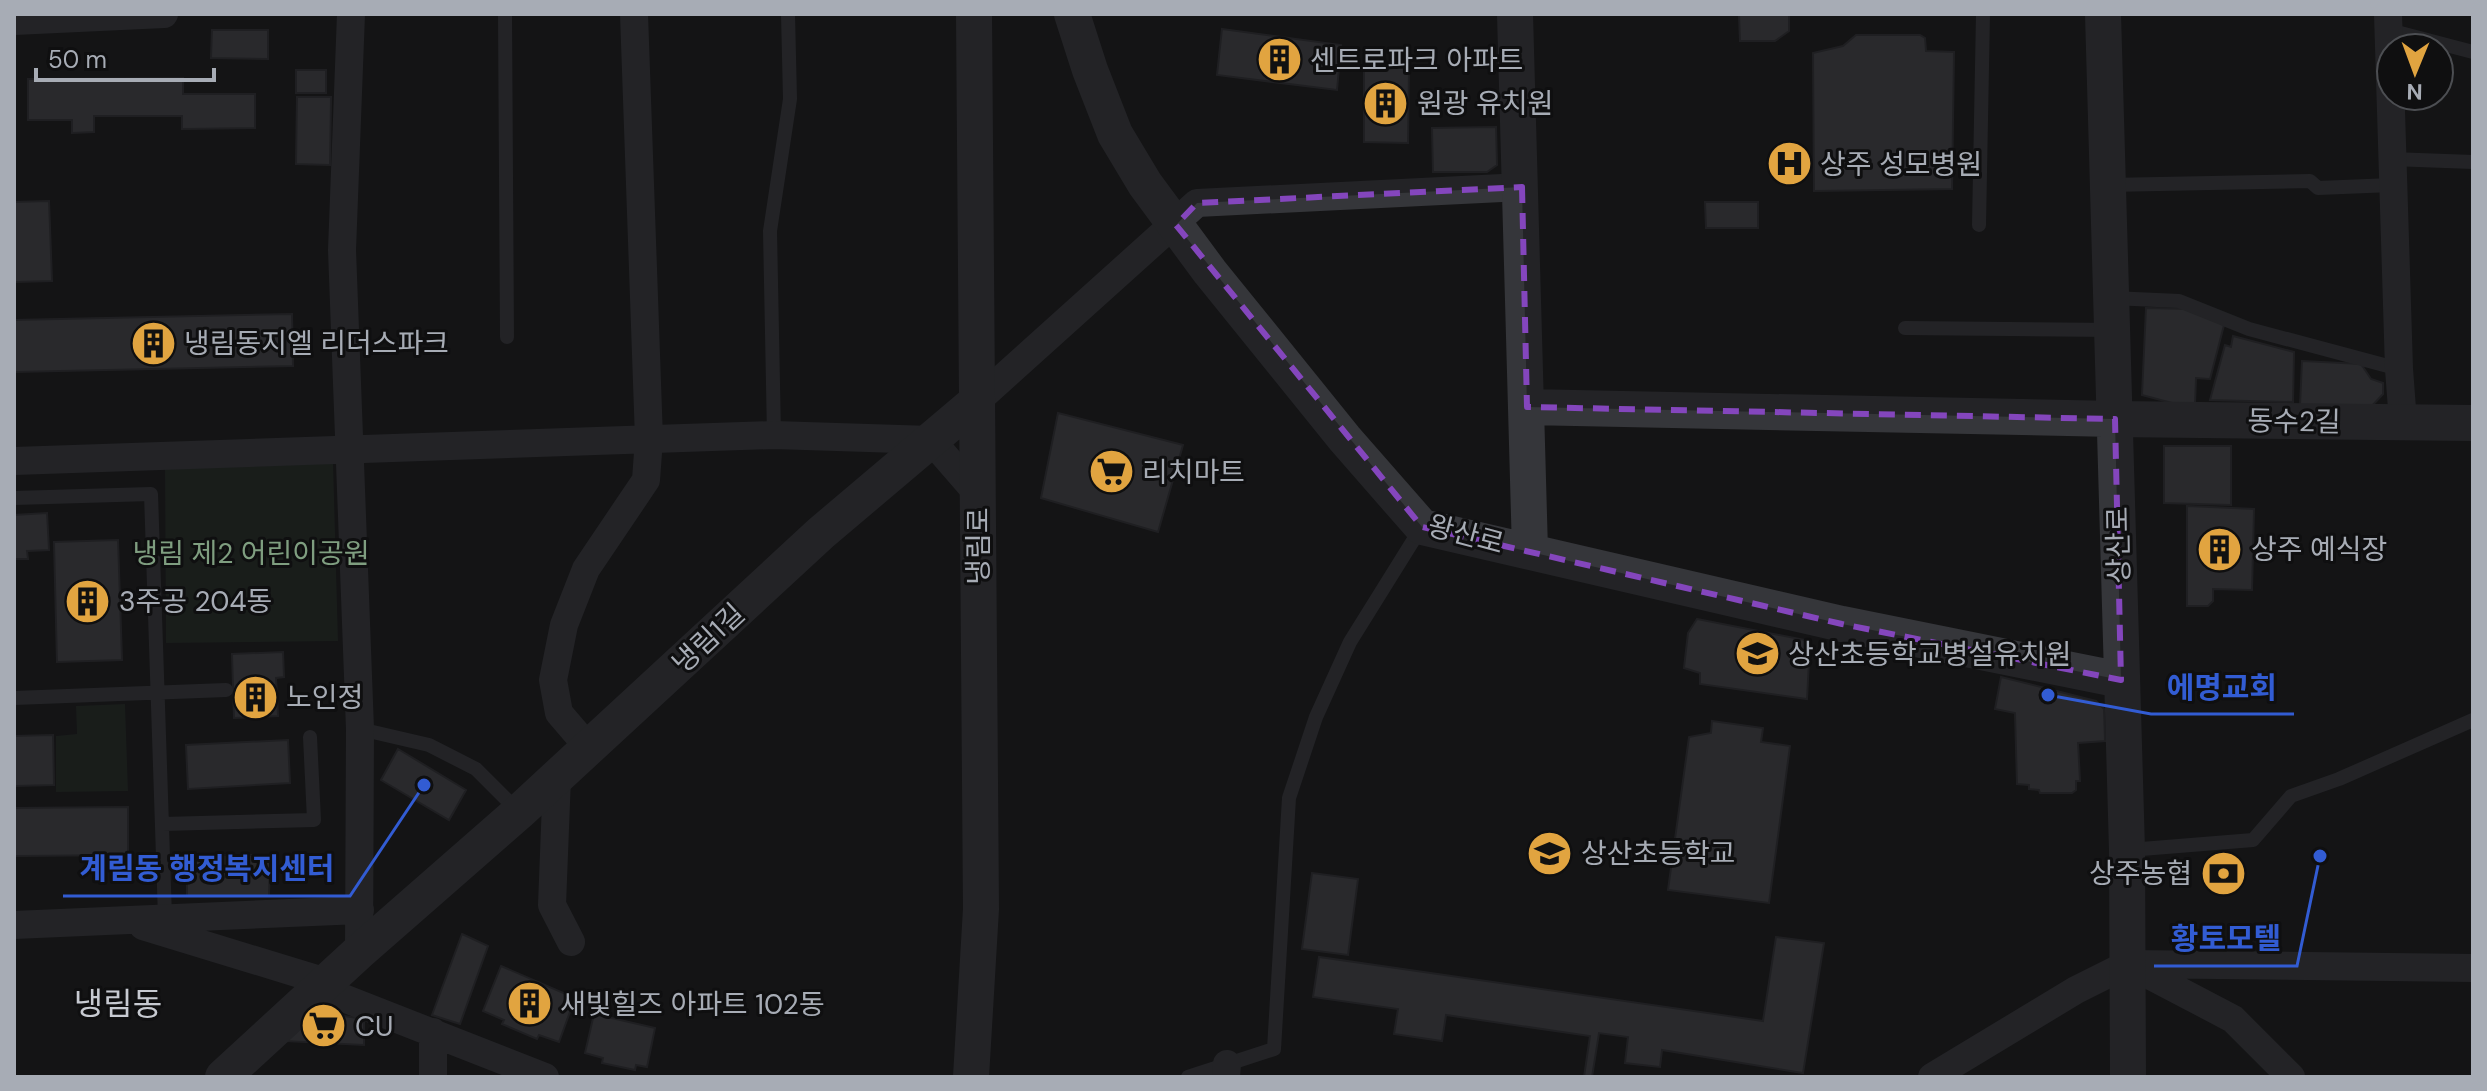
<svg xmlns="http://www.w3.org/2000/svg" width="2487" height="1091" viewBox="0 0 2487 1091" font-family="'DM Sans','Noto Sans KR',sans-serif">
<rect width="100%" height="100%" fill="#141415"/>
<!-- green -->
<path fill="#202821" d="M333 461 338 641 166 643 165 465Z
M125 704 128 791 56 792V736L77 734 76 706Z"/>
<!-- building -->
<path fill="#434448" stroke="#2e2e31" stroke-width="2" d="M1739 14H1789V31L1775 41H1740Z
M1222 29 1341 45 1337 90 1217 75Z
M212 30H268V59L211 58Z
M1856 35H1920L1925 38 1926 51 1954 52 1952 189 1814 191 1813 53 1843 46Z
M1364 63 1409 65 1408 143 1364 142Z
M296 70H326V93H296Z
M183 78V94H255V128L182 129V116H94V132L72 133V120H28V79Z
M297 97H331L330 165 296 164Z
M1496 127 1497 165 1487 172H1433L1432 128Z
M49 201 52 281 14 282V202Z
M1705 202H1758V228H1706Z
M2146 308 2190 309 2224 325 2210 379 2196 378 2195 404 2172 403 2142 395Z
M292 314 293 366 14 372V320Z
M2233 336 2294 352 2293 402 2210 400 2225 345 2231 347Z
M2302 361 2361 364 2371 379 2383 383V394L2369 409 2300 406Z
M1058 413 1183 445 1158 532 1041 498Z
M2164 446H2231V505L2164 503Z
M2187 506 2254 509 2252 590 2213 589V601L2208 606H2187Z
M47 513 49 550 27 551 28 559H14V515Z
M118 540 122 660 57 662 54 542Z
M1697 619 1810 641 1807 699 1700 684V673L1684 668 1688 633Z
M283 652 284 677 276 678 278 716 234 718 232 654Z
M2001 677 2096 701 2104 709 2105 741 2078 743 2080 781H2076V790L2072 793H2040L2039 790 2029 789V785L2017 784 2015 713 1995 709Z
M1712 721 1763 728 1761 742 1790 746 1769 903 1668 890 1689 737 1711 733Z
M53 735 54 785 14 786V736Z
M288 740 290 783 188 789 186 745Z
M398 749 466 790 449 820 381 780Z
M128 807V855L14 856V808Z
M187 855H270L269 896H187Z
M1312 873 1358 879 1348 955 1302 949Z
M462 934 488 946 460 1024 432 1015Z
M1776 937 1824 943 1803 1073 1662 1050 1660 1067 1625 1063 1628 1037 1599 1033 1592 1077H1584L1590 1036 1446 1015 1442 1041 1394 1034 1398 1009 1313 997 1319 957 1763 1021Z
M501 966 575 998 559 1042 539 1035 537 1039 502 1024 504 1020 483 1011Z
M323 1007 344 1016 364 1019V1045L283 1041Z
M594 1014 655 1028 647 1067 636 1065 635 1070 602 1063 603 1058 585 1053Z"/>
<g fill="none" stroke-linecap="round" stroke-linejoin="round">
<!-- service -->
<path stroke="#35363a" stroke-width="14" d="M505 14 507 337
M2389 30 2473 52
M2391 159 2473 162
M2108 185 2310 181 2318 188 2392 185
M1979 225 1983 14
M2112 298 2179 301 2249 329 2399 369
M1905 328 2113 330
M774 435 770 231 790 99 788 14
M14 498 151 494 165 917
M14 698 226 690
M360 729 429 745 476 769 519 812
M163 824 314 820 310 737
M2129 850 2253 840 2291 796 2339 779 2473 720
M1188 1077 1274 1049 1289 798 1316 717 1350 642 1421 528"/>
<!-- minor -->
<path stroke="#35363a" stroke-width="28" d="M351 14 342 250 360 729 359 952
M2388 14 2399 369 2403 422
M14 21 164 14
M977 401 1197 203 1522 187
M14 461 774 435 931 440 977 493
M589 748 559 713 553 680 564 625 586 569 646 480 649 439 634 14
M557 777 552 905 571 942
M14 925 360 910
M143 926 326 982
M2132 966 2233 1019 2291 1077
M318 988 545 1077
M433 1077V1032
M1226 1077 1227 1064
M1932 1077 2076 990 2128 964 2473 968"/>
<!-- tertiary -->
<path stroke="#35363a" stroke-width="36" d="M1072 14 1090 70 1115 134 1145 184 1210 272 1345 439 1422 527 1842 624 2121 680
M1515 14 1530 551
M2103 14 2127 850 2128 1077
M1527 407 2115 419 2473 423
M223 1077 359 952 519 812 821 533 977 401
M971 1077 981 909 974 14"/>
</g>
<!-- marked area -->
<path d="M0 0H2487V1091H0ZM1522 187 1527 407 2115 419 2121 680 1842 624 1422 527 1176 225 1197 203Z" fill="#141415" fill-opacity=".55" fill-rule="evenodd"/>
<path fill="none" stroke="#8446bd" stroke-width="6" stroke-dasharray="16 10" stroke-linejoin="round" d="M1522 187 1527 407 2115 419 2121 680 1842 624 1422 527 1176 225 1197 203Z"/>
<!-- icons -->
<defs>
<symbol id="building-disc" viewBox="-11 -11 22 22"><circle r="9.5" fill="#e1a440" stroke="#0f0f10"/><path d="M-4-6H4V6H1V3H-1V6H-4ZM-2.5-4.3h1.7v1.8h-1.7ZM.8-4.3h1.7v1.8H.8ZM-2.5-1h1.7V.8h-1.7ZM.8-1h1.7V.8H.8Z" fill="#111"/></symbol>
<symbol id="hospital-disc" viewBox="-11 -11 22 22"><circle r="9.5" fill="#e1a440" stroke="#0f0f10"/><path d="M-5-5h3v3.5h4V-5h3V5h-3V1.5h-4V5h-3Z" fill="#111"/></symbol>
<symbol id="supermarket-disc" viewBox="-11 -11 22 22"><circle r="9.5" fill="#e1a440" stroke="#0f0f10"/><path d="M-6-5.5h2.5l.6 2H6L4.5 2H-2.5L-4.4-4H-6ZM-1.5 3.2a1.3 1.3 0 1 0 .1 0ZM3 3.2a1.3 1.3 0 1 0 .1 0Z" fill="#111"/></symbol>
<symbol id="school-disc" viewBox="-11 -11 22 22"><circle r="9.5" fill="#e1a440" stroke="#0f0f10"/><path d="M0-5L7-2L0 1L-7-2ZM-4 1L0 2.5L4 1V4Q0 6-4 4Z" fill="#111"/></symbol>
<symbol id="bank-disc" viewBox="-11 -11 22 22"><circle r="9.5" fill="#e1a440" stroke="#0f0f10"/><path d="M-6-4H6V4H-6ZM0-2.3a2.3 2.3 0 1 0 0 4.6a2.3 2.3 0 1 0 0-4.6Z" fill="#111"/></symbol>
</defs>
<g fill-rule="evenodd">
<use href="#building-disc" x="1254" y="34" width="51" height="51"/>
<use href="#building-disc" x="1360" y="78" width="51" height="51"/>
<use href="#hospital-disc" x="1764" y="138" width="51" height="51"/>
<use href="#building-disc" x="128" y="318" width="51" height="51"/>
<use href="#supermarket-disc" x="1086" y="446" width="51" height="51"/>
<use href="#building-disc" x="2194" y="524" width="51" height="51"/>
<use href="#building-disc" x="62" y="576" width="51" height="51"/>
<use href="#school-disc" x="1732" y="628" width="51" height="51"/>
<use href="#building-disc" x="230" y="672" width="51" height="51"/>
<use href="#school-disc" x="1524" y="828" width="51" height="51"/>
<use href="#bank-disc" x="2198" y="848" width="51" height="51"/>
<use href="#building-disc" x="504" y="978" width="51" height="51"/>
<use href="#supermarket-disc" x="298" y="1000" width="51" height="51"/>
</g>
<g text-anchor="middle" stroke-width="6" stroke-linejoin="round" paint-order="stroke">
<!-- poi labels -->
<g font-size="28" fill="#a7acb5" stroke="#0f0f10" text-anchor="start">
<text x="1310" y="70">센트로파크 아파트</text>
<text x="1417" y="113">원광 유치원</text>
<text x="1820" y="174">상주 성모병원</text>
<text x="184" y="353">냉림동지엘 리더스파크</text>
<text x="1142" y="482">리치마트</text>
<text x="2251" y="559">상주 예식장</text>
<text x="119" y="611">3주공 204동</text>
<text x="1788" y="664">상산초등학교병설유치원</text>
<text x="286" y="707">노인정</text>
<text x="1581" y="863">상산초등학교</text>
<text x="2192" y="883" text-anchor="end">상주농협</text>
<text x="560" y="1014">새빛힐즈 아파트 102동</text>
<text x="355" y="1036">CU</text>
</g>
<!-- street labels -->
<g font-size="28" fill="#a7acb5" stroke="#0f0f10">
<text transform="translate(2294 421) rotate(1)" y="10">동수2길</text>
<text transform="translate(1466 534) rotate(15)" y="10">왕산로</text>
<text transform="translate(2118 545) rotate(-91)" y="10">상산로</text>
<text transform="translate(978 546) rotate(-90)" y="10">냉림로</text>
<text transform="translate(708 638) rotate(-43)" y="10">냉림1길</text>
</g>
<!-- park labels -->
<g font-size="28" fill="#7f9e80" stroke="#0f0f10">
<text x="251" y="563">냉림 제2 어린이공원</text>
</g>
<!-- quarter labels -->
<g font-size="32" fill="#c7cad1" stroke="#0f0f10">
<text x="118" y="1015">냉림동</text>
</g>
</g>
<!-- callouts -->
<path fill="none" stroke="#325cd3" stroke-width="3" d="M2048 695L2151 714H2294M424 785L350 896H63M2320 856L2297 966H2154"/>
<g fill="#325cd3" stroke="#0f0f10" stroke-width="3">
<circle cx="2048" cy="695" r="8"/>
<circle cx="424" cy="785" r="8"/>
<circle cx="2320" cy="856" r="8"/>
</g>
<g font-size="30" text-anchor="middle" font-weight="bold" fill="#325cd3" stroke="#0f0f10" stroke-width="6" stroke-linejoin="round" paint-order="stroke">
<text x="2222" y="698">에명교회</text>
<text x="207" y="879">계림동 행정복지센터</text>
<text x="2226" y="949">황토모텔</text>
</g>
<!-- border -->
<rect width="2487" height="1091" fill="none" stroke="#a7acb5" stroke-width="32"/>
<!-- north arrow -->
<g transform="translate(2415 72) rotate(181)"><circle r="38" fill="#0f0f10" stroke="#4c4e52" stroke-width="2"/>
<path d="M0-6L14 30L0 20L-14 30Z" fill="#e1a440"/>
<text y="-12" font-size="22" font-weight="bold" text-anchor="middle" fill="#a7acb5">N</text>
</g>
<!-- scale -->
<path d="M36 68v12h178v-12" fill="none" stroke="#a7acb5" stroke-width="4"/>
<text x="48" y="68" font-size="24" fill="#a7acb5" stroke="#0f0f10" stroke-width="6" paint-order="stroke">50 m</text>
</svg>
